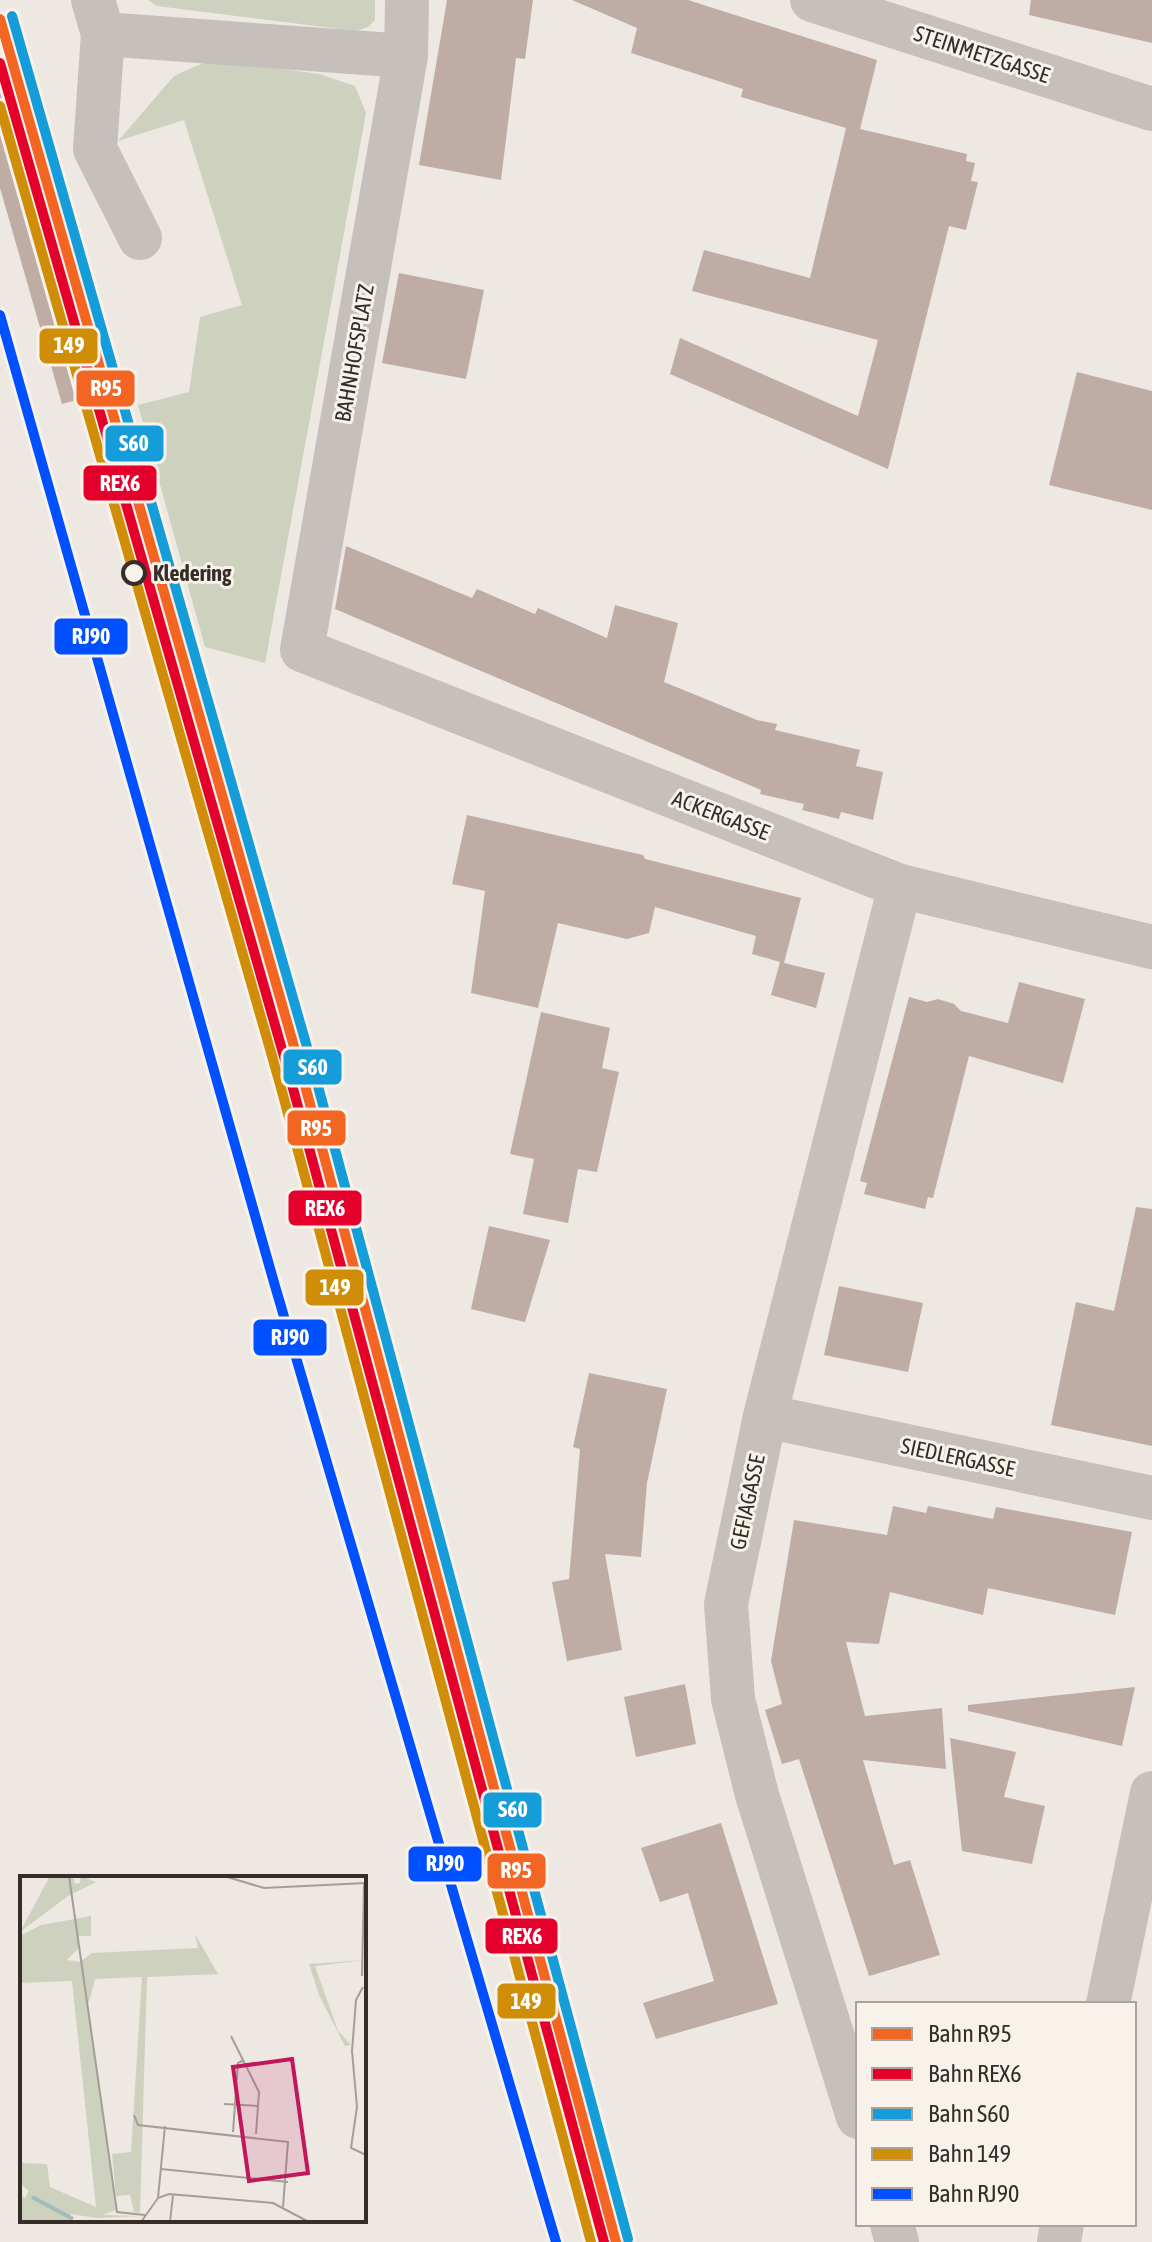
<svg xmlns="http://www.w3.org/2000/svg" width="1152" height="2242" viewBox="0 0 1152 2242" font-family="'Asap Condensed',sans-serif">
<rect width="100%" height="100%" fill="#ede8e2"/>
<!-- green -->
<path fill="#ced1bd" d="M148 0H375V20L368 27 356 31 157 6Z
M212 59 319 74 355 86 366 113 265 663 205 647 138 405 189 392 200 317 242 305 184 120 118 141 174 76Z"/>
<!-- building -->
<path fill="#bfada5" d="M447 0H533L525 59 516 58 501 180 419 165Z
M572 0H688L877 60 860 129 967 154 966 161 975 163 971 181 978 182 966 230 949 226 888 469 670 374 680 338 858 416 878 340 692 291 704 250 810 278 846 128 741 97 743 89 631 53 637 28Z
M1031 0H1152V43L1029 15Z
M10 87 98 394 62 404 0 188V89Z
M399 273 484 290 466 379 382 363Z
M1077 372 1152 391V510L1049 485Z
M346 546 472 598 477 589 535 614 538 608 607 638 615 605 678 623 664 682 757 720 777 724 775 730 860 750 856 766 883 772 873 820 841 812 839 819 802 810 804 804 760 794 761 790 335 609Z
M467 815 643 855 645 859 801 898 784 963 825 973 816 1008 771 995 780 962 752 954 756 936 655 907 649 933 627 939 558 923 538 1008 471 993 485 891 452 884Z
M1019 982 1085 999 1063 1083 969 1056 933 1198 928 1197 925 1209 864 1194 867 1183 860 1181 909 997 927 1002 938 999 954 1004 961 1011 1008 1023Z
M541 1012 610 1028 602 1068 619 1072 597 1172 578 1169 568 1223 523 1214 534 1159 510 1154Z
M1136 1207 1152 1209V1446L1051 1425 1076 1302 1114 1311Z
M489 1226 550 1240 525 1322 471 1309Z
M839 1286 923 1303 908 1372 824 1355Z
M589 1373 667 1389 647 1483 641 1557 605 1554 622 1650 567 1661 552 1582 569 1579 580 1449 573 1447Z
M893 1506 926 1513 928 1506 993 1519 996 1507 1132 1532 1115 1615 988 1588 983 1615 890 1592 879 1644 846 1642 865 1716 942 1708 946 1769 863 1760 894 1865 910 1860 940 1955 869 1976 799 1759 782 1764 765 1710 782 1704 771 1661 794 1520 887 1535Z
M685 1684 696 1744 636 1757 624 1697Z
M1135 1687 1122 1746 968 1711V1705Z
M950 1738 1016 1752 1004 1797 1045 1806 1032 1864 962 1851Z
M721 1823 778 2004 656 2039 643 2003 714 1981 688 1893 660 1902 641 1848Z"/>
<g fill="none" stroke-linecap="round" stroke-linejoin="round">
<!-- minor -->
<path stroke="#c5c0bb" stroke-width="44" d="M93 0 103 34 406 56
M407 0 406 56 302 650 900 886 1152 947
M812 0 1152 109
M103 34 95 149 140 238
M765 1416 1152 1498
M1108 2004 1152 1793
M858 2117 757 1795 733 1699 726 1604 765 1416 900 886
M892 2224 897 2242
M1059 2242 1062 2224"/>
<defs>
<path id="rail-1" d="M0 19 303 1078 616 2242"/>
<path id="rail-2" d="M0 63 291 1081 604 2242"/>
<path id="rail-3" d="M12 16 315 1075 628 2239"/>
<path id="rail-4" d="M0 106 280 1084 591 2242"/>
<path id="rail-5" d="M0 315 275 1286 556 2242"/>
</defs>
<!-- rail-1 casing -->
<use href="#rail-1" stroke="#f8f2ea" stroke-width="16"/>
<!-- rail-2 casing -->
<use href="#rail-2" stroke="#f8f2ea" stroke-width="16"/>
<!-- rail-3 casing -->
<use href="#rail-3" stroke="#f8f2ea" stroke-width="16"/>
<!-- rail-4 casing -->
<use href="#rail-4" stroke="#f8f2ea" stroke-width="16"/>
<!-- rail-5 casing -->
<use href="#rail-5" stroke="#f8f2ea" stroke-width="16"/>
<!-- rail-1 -->
<use href="#rail-1" stroke="#f26522" stroke-width="10"/>
<!-- rail-2 -->
<use href="#rail-2" stroke="#e4002b" stroke-width="10"/>
<!-- rail-3 -->
<use href="#rail-3" stroke="#159dd9" stroke-width="10"/>
<!-- rail-4 -->
<use href="#rail-4" stroke="#d08e08" stroke-width="10"/>
<!-- rail-5 -->
<use href="#rail-5" stroke="#0050ff" stroke-width="10"/>
</g>
<!-- markers -->
<circle fill="#f8f2ea" stroke="#362d29" stroke-width="4" cx="134" cy="573" r="11"/>
<g text-anchor="middle" stroke-width="6" stroke-linejoin="round" paint-order="stroke">
<!-- street labels -->
<g font-size="22" fill="#362d29" stroke="#f8f2ea">
<text transform="translate(982 54) rotate(18)" y="8">STEINMETZGASSE</text>
<text transform="translate(354 353) rotate(-80)" y="8">BAHNHOFSPLATZ</text>
<text transform="translate(721 815) rotate(21)" y="8">ACKERGASSE</text>
<text transform="translate(958 1457) rotate(12)" y="8">SIEDLERGASSE</text>
<text transform="translate(747 1502) rotate(-78)" y="8">GEFIAGASSE</text>
</g>
<!-- stop labels -->
<g font-size="22" font-weight="bold" fill="#362d29" stroke="#f8f2ea" text-anchor="start">
<text x="153" y="581">Kledering</text>
</g>
</g>
<!-- overview -->
<g transform="translate(20 1876)">
<rect width="346" height="346" fill="#ede8e2"/>
<path d="M30 0H53L55 8 60 7 61 0 76 6 48 20 0 56ZM71 40V60H59L58 73 47 84 60 86 72 77 178 72 175 58 198 98 127 101 120 337 114 336 110 319 96 320 92 278 111 276 122 101 75 103 68 129 96 334 82 339 122 340 76 342 51 338 49 346H0L1 319 5 322 9 315 0 307V287L27 288 30 311 76 331 52 105 0 107V60L21 49ZM346 84 295 90 318 155 331 169 325 170 299 119 289 88Z" fill="#ced1bd"/>
<path fill="none" stroke="#a0bdbc" stroke-width="4" d="M12 321 53 343"/>
<path fill="none" stroke="#a49d98" stroke-width="2" d="M49 0 97 336 125 339M204 0 244 12 346 7M342 100 344 7M343 111 336 124 332 175 337 231 331 272 346 279M211 160 239 216 236 258M204 228 239 230M114 239 118 249 268 266 263 331M213 256 218 187 224 184M141 293 268 306M138 322 145 250M121 346 138 322 149 318 253 327 289 346M150 346 153 319"/>
<path fill="#c2185b" fill-opacity="0.15" stroke="#c2185b" stroke-width="4" d="M272 183 288 297 229 305 213 191Z"/>
<rect width="346" height="346" fill="none" stroke="#362d29" stroke-width="4"/>
</g>
<g stroke="#f8f2ea" stroke-width="3">
<rect x="38" y="327" width="61" height="38" rx="8" fill="#d08e08"/>
<rect x="75" y="369" width="61" height="39" rx="8" fill="#f26522"/>
<rect x="104" y="424" width="61" height="39" rx="8" fill="#159dd9"/>
<rect x="82" y="464" width="76" height="38" rx="8" fill="#e4002b"/>
<rect x="53" y="617" width="76" height="39" rx="8" fill="#0050ff"/>
<rect x="282" y="1048" width="61" height="38" rx="8" fill="#159dd9"/>
<rect x="286" y="1109" width="61" height="38" rx="8" fill="#f26522"/>
<rect x="287" y="1189" width="76" height="38" rx="8" fill="#e4002b"/>
<rect x="304" y="1268" width="61" height="39" rx="8" fill="#d08e08"/>
<rect x="252" y="1318" width="76" height="39" rx="8" fill="#0050ff"/>
<rect x="482" y="1791" width="61" height="38" rx="8" fill="#159dd9"/>
<rect x="407" y="1845" width="76" height="38" rx="8" fill="#0050ff"/>
<rect x="486" y="1852" width="61" height="38" rx="8" fill="#f26522"/>
<rect x="484" y="1917" width="75" height="38" rx="8" fill="#e4002b"/>
<rect x="496" y="1982" width="61" height="38" rx="8" fill="#d08e08"/>
</g>
<g font-size="22" text-anchor="middle" font-weight="bold" fill="#fff">
<text x="69" y="353">149</text>
<text x="106" y="396">R95</text>
<text x="134" y="451">S60</text>
<text x="120" y="491">REX6</text>
<text x="91" y="644">RJ90</text>
<text x="313" y="1075">S60</text>
<text x="316" y="1136">R95</text>
<text x="325" y="1216">REX6</text>
<text x="335" y="1295">149</text>
<text x="290" y="1345">RJ90</text>
<text x="513" y="1817">S60</text>
<text x="445" y="1871">RJ90</text>
<text x="516" y="1878">R95</text>
<text x="522" y="1944">REX6</text>
<text x="526" y="2009">149</text>
</g>
<!-- legend -->
<rect x="856" y="2002" width="280" height="224" fill="#f8f2ea" stroke="#aaa39d" stroke-width="2"/>
<rect x="872" y="2028" width="40" height="12" fill="#f26522" stroke="#aaa39d" stroke-width="2"/>
<text x="928" y="2042" font-size="24" fill="#362d29">Bahn R95</text>
<rect x="872" y="2068" width="40" height="12" fill="#e4002b" stroke="#aaa39d" stroke-width="2"/>
<text x="928" y="2082" font-size="24" fill="#362d29">Bahn REX6</text>
<rect x="872" y="2108" width="40" height="12" fill="#159dd9" stroke="#aaa39d" stroke-width="2"/>
<text x="928" y="2122" font-size="24" fill="#362d29">Bahn S60</text>
<rect x="872" y="2148" width="40" height="12" fill="#d08e08" stroke="#aaa39d" stroke-width="2"/>
<text x="928" y="2162" font-size="24" fill="#362d29">Bahn 149</text>
<rect x="872" y="2188" width="40" height="12" fill="#0050ff" stroke="#aaa39d" stroke-width="2"/>
<text x="928" y="2202" font-size="24" fill="#362d29">Bahn RJ90</text>
</svg>
